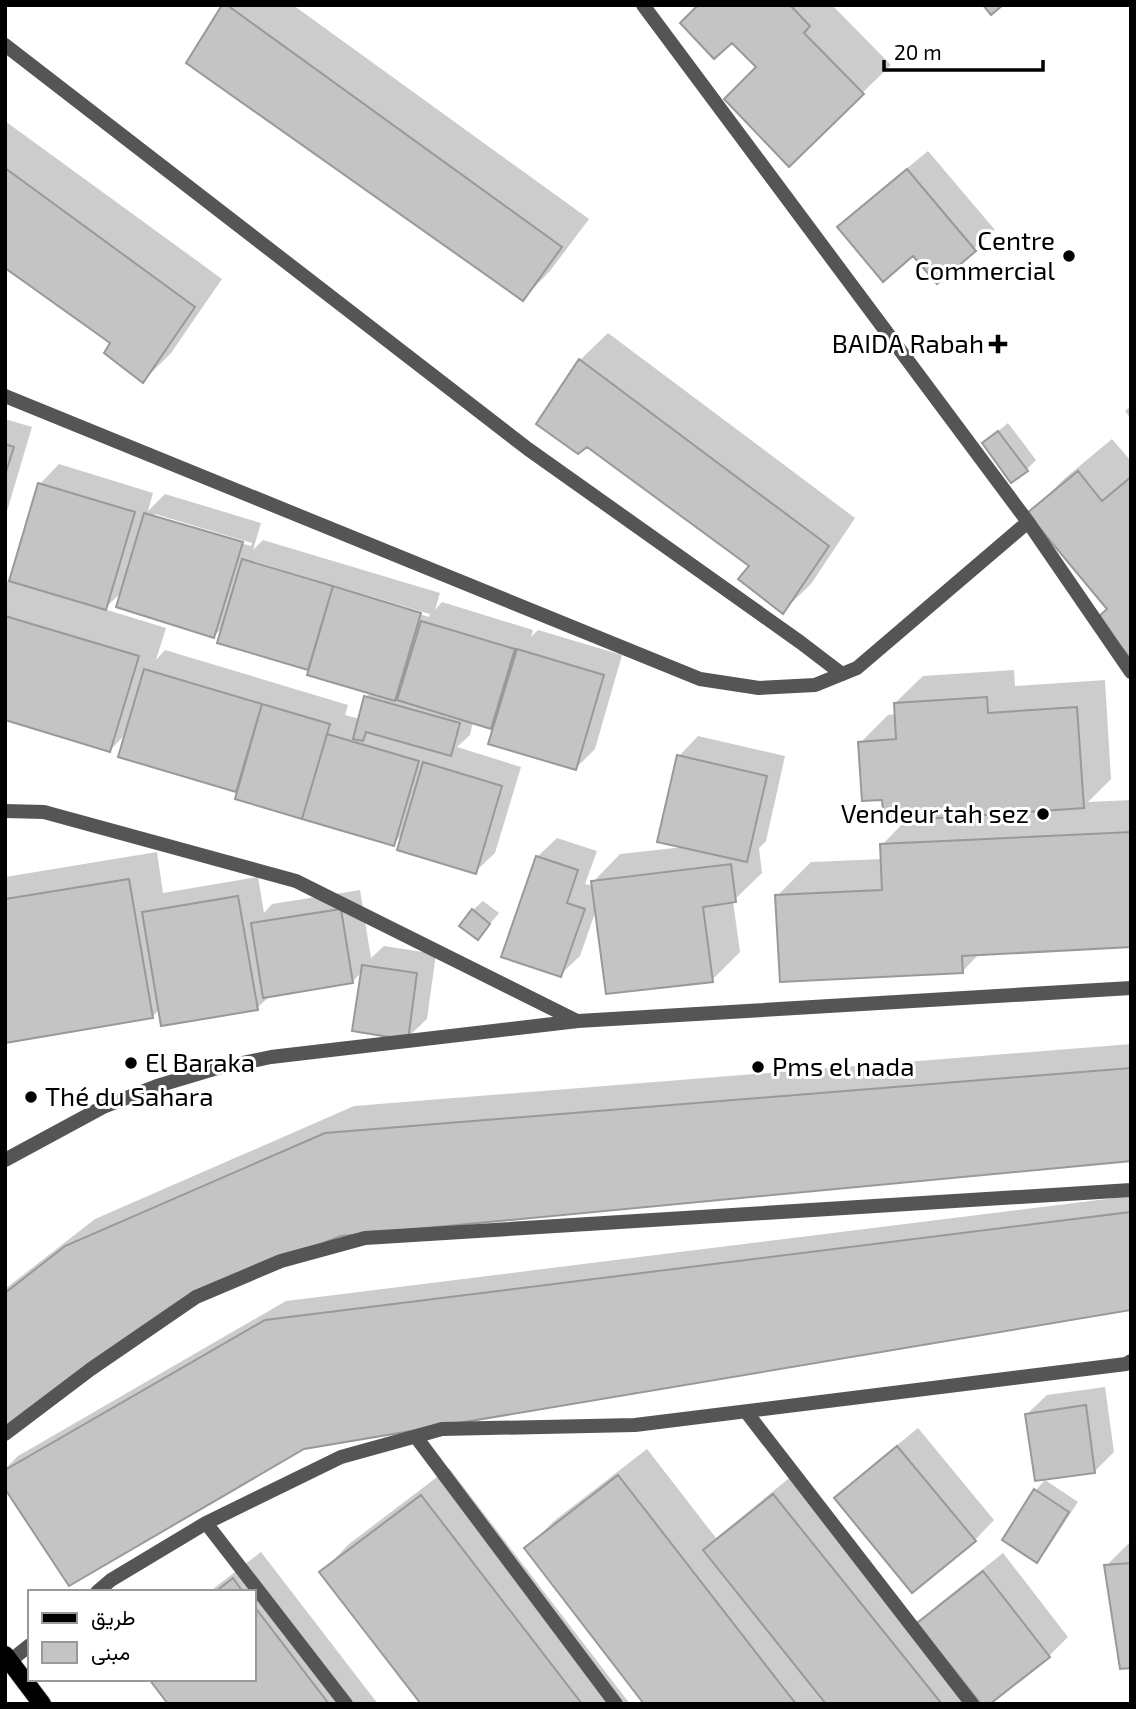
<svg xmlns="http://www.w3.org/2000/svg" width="1136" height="1709" viewBox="0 0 1136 1709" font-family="'Exo 2',Vazirmatn,sans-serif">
<rect width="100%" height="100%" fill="#fff"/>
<!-- shadow -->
<path fill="#0003" fill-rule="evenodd" d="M224 5H293L589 219 550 271 523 299Z
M700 5H832L891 65 789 164 758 67Z
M5 121 222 279 171 353 143 381 112 343 5 265Z
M928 151 995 230 937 281 914 254 840 228 859 208Z
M608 333 855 518 811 584 783 611 751 566 587 444 580 360Z
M1131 406V419L1125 411Z
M5 419 32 427 5 518Z
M1008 423 1036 460 1027 469 984 443Z
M1112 439 1131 461V656L1109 608 1030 513 1064 479Z
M59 464 153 493 148 511 165 494 261 523 253 550 263 540 440 593 435 610 442 602 533 630 531 637 538 630 622 655 595 749 576 768 497 720 491 727 473 722 470 735 457 747 521 767 495 853 475 872 404 833 393 844 239 791 120 756 127 733 110 750 5 718V580L11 582 40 484ZM155 514 252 543 251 546 155 518ZM253 561 430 614 429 617 253 564ZM123 591 214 636 224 626 219 641 311 668 371 692 366 697 360 719 345 715 348 705 165 650 156 660 166 628 104 609Z
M1014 670 1015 686 1105 680 1111 779 1088 802 1131 800V946L980 953 962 972 777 896 811 862 882 859V845L908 818 884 798 860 743 888 715 896 714 895 703 923 676Z
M698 736 785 756 766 841 759 848 762 873 733 901 740 952 712 980 596 910 580 956 560 975 537 857 557 838 597 851 585 884 593 886V882L620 854 684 847 679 756Z
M157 852 163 893 258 877 264 913 272 904 360 890 371 958 384 946 436 954 427 1019 407 1038 363 971 352 982 271 995 257 1008 160 1009 152 1017 5 1041V877Z
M483 901 499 913 478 938 473 910Z
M1131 1044V1159L341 1235 186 1296 5 1428V1289L95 1219 354 1106Z
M1131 1196V1308L304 1447 5 1486V1469L18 1456 286 1301Z
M1105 1387 1114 1452 1095 1471 1027 1414 1047 1395Z
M918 1428 994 1520 975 1540 836 1498 856 1479Z
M647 1449 716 1538 793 1475 977 1704H647L526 1549 554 1521Z
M449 1468 630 1704H423L322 1572 349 1544Z
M1045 1480 1078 1502 1046 1551 1037 1560 1036 1490Z
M1131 1541V1666L1106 1566Z
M261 1552 378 1704H170L254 1679V1592H209Z
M1003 1553 1068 1637 1049 1656 919 1623 939 1604Z"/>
<!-- building -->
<path fill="#c4c4c4" stroke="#999" stroke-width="2" d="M222 5H227L562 247 523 301 186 63Z
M698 5H790L810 26 804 33 864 94 789 167 724 99 756 67 732 43 714 59 680 23Z
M983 5H1003L991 15Z
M5 168 195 307 143 383 104 353 110 343 5 268Z
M907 169 976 251 937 284 913 256 883 282 837 227Z
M579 359 829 546 783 614 738 579 749 566 587 447 578 454 536 424Z
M998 431 1028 471 1011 483 982 443Z
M5 444 14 447 5 475Z
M1078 471 1102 501 1131 477V659L1097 618 1107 609 1027 513Z
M38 483 135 512 106 610 9 581Z
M144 513 243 542 214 638 116 607Z
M242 559 333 586 308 670 217 643Z
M333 586 421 613 395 701 307 675Z
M5 616 139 656 110 752 5 720Z
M421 621 515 649 491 729 397 700Z
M517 649 604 675 576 770 488 744Z
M144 669 262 704 236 792 118 757Z
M364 696 460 723 451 756 366 732 363 741 353 739Z
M987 697 988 713 1077 707 1084 808 884 822 882 800 862 801 858 742 896 739 894 703Z
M262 704 330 724 302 819 235 799Z
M327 734 419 761 394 846 302 819Z
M677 755 767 776 747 862 657 842Z
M423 762 502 786 476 874 397 850Z
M1131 832V947L962 956 963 973 780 982 775 895 882 890 880 844Z
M536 856 578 870 567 903 585 909 561 977 501 957Z
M731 864 736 902 703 907 713 982 606 994 591 881Z
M129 879 153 1018 5 1043V899Z
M238 896 258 1010 161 1026 142 912Z
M341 909 353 983 263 998 251 923Z
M472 909 490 924 478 940 459 926Z
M362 965 417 973 408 1040 352 1031Z
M1131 1068V1161L341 1236 187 1297 5 1430V1293L65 1246 325 1133Z
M1131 1212V1310L304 1449 69 1586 5 1489V1470L265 1320Z
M1086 1405 1095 1473 1035 1481 1025 1414Z
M897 1446 976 1541 912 1593 834 1498Z
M618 1475 796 1704H644L524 1548Z
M1034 1489 1069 1512 1037 1563 1002 1540Z
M773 1494 942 1704H826L703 1550Z
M421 1495 582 1704H421L319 1572Z
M1131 1563V1668L1120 1669 1104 1565Z
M983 1571 1050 1657 990 1704H981L917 1623Z
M233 1578 243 1592H215Z
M254 1606 329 1704H168L149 1679H254Z"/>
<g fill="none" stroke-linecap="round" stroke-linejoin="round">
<defs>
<path id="primary" d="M5 1655 42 1704"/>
</defs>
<!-- primary casing -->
<use href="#primary" stroke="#dbdbdb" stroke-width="20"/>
<!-- service -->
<path stroke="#555" stroke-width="14" d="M5 45 528 449 800 642 842 674"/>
<!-- minor -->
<path stroke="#555" stroke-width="14" d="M643 5 1028 522 1131 672
M5 396 700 679 759 688 815 685 857 668 1028 522
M5 811 44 812 296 881 577 1021
M5 1160 103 1107 157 1086 214 1069 271 1057 578 1021 1131 988
M747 1413 972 1704
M5 1434 91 1369 196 1297 281 1261 365 1238 1131 1190
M416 1437 616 1704
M206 1523 346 1704
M97 1592 111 1580 206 1523 341 1457 442 1429 635 1425 1126 1364 1131 1361
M10 1661 30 1645"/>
<!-- primary -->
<use href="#primary" stroke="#000" stroke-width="18"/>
</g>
<!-- markers -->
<g fill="#000" stroke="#fff" stroke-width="2.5">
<circle cx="1069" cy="256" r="7"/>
<path d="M994.5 333.5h7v7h7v7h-7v7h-7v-7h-7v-7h7z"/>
<circle cx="1043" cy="814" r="7"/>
<circle cx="131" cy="1063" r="7"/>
<circle cx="758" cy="1067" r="7"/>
<circle cx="31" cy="1097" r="7"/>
</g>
<g text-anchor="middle" stroke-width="6" stroke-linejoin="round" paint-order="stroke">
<!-- poi labels -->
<g font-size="26" fill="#000" stroke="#fff" text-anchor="end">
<text x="1055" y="250">Centre<tspan x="1055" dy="30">Commercial</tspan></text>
<text x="984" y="353">BAIDA Rabah</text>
<text x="1029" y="823">Vendeur tah sez</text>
<text x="145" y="1072" text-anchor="start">El Baraka</text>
<text x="772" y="1076" text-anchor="start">Pms el nada</text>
<text x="45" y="1106" text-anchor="start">Thé du Sahara</text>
</g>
</g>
<!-- border -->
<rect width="1136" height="1709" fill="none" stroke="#000000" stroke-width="14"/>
<!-- legend -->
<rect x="28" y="1590" width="228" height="91" fill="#ffffff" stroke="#999999" stroke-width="2"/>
<rect x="42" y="1613" width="35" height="10" fill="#000000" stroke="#999999" stroke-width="2"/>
<text x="91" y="1625" font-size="21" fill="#000000">طريق</text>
<rect x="42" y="1642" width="35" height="21" fill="#c4c4c4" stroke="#999999" stroke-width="2"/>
<text x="91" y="1660" font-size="21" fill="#000000">مبنى</text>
<!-- scale -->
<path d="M884 60v10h159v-10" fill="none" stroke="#000000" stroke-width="3.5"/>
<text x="894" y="60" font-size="21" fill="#000000" stroke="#ffffff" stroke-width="5" paint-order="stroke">20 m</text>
</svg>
